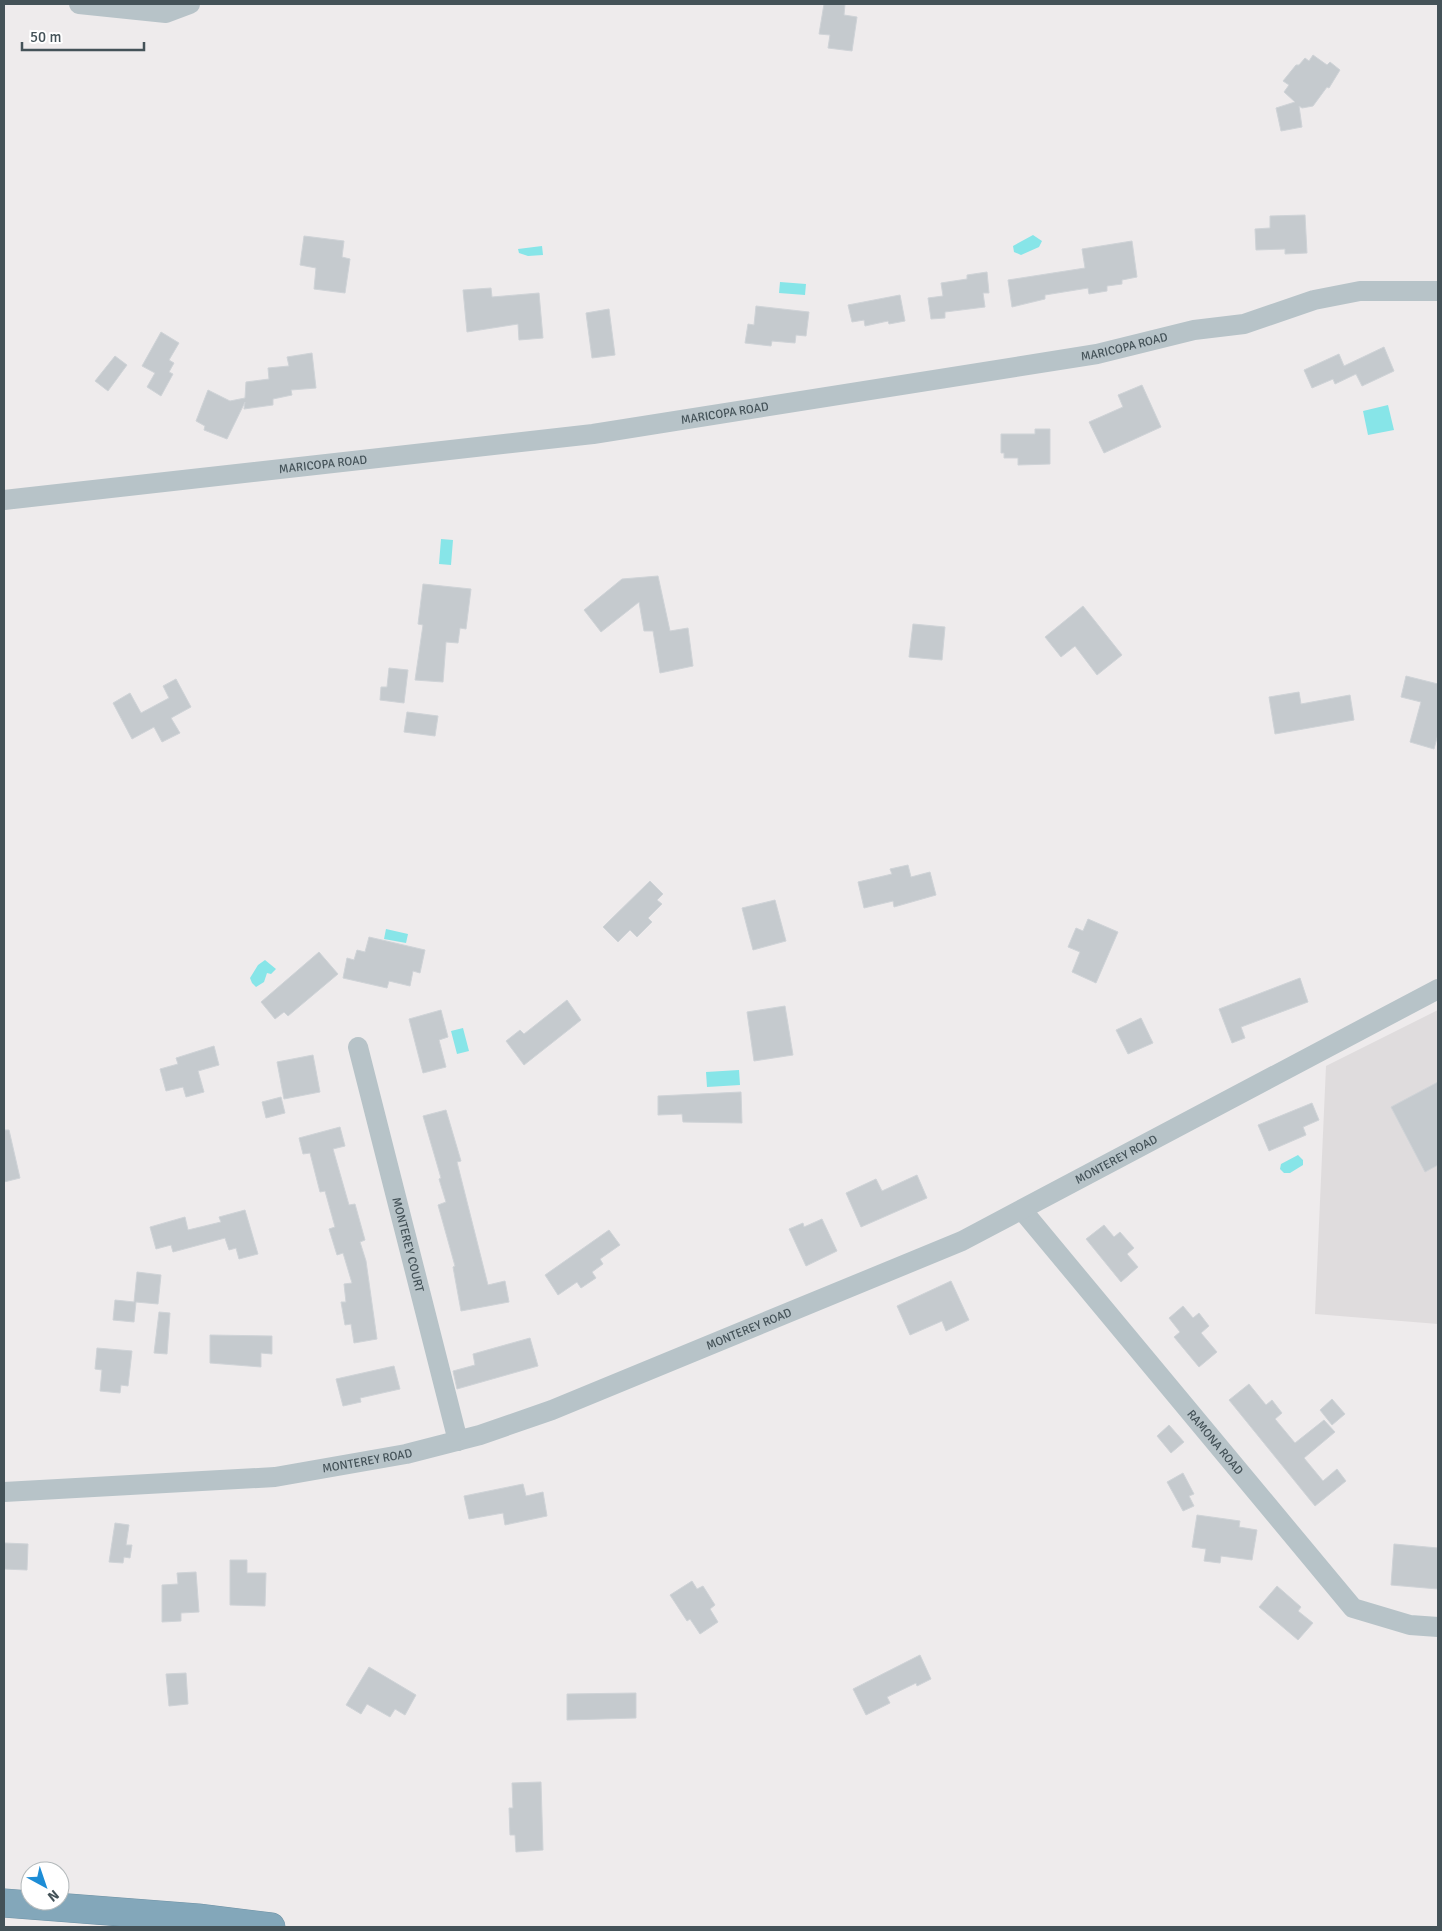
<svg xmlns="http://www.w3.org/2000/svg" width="1442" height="1931" viewBox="0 0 1442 1931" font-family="Signika,sans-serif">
<rect width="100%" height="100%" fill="#eeebec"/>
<!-- education -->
<path fill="#dfdcdd" d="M1438 1010V1324L1315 1314 1326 1066Z"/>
<!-- water -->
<path fill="#87e5e8" d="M1033 235 1042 241 1039 247 1021 255 1014 252 1013 246Z
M542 246 543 255 528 256 519 253 518 249Z
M780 282 806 284 805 295 779 293Z
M1388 405 1394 430 1368 435 1363 411Z
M441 539 453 540 451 565 439 564Z
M386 929 408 934 406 943 384 939Z
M265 960 276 969 271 974 267 973 264 982 256 987 252 983 250 978 258 965Z
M463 1028 469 1051 457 1054 451 1031Z
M739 1070 740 1085 707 1087 706 1072Z
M1298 1155 1303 1160V1165L1290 1173H1284L1280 1169 1281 1164Z"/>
<!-- building -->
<path fill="#c5cace" stroke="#cfd3d7" d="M824 4H845L844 15 857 17 852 51 828 48 830 35 819 34Z
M1313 55 1327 65 1330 62 1340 70 1329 88 1327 87 1313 106 1302 108 1299 106 1302 127 1281 131 1276 108 1295 102 1284 92 1289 85 1283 81 1296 65H1299L1305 58 1309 61Z
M1305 215 1307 253 1285 254V249L1256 250 1255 229 1270 228V216Z
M304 236 344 241 342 257 350 259 345 293 314 289 316 268 300 265Z
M1132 241 1137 277 1122 280V284L1107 286V291L1089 294 1088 288 1045 295V299L1012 307 1008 280 1085 268 1082 249Z
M987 272 989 293H983L985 307 945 312V318L931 319 928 298 943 296 941 283 967 279V275Z
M491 288 492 297 539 293 543 338 519 340 518 324 467 332 463 290Z
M900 295 905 321 889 324 888 321 865 326 864 320 852 322 848 305Z
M756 306 809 312 806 336 796 335 795 343 772 341 771 346 745 343 748 324 754 325Z
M609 309 615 355 592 358 586 313Z
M161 332 179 343 169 360 174 363 169 372 173 374 161 396 147 387 155 373 142 366Z
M1384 347 1394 371 1362 386 1356 374 1335 384 1333 379 1312 388 1304 370 1339 354 1344 366Z
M312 353 316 388 291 390 292 395 273 399V405L244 409 245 402 227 439 204 430 205 426 196 421 208 390 230 401 245 398 246 382 269 379 268 368 289 366 287 357Z
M115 356 127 365 108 391 95 381Z
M1142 385 1161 427 1104 453 1089 422 1123 407 1118 395Z
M1035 429H1050V464L1018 465V458H1004V453H1001V434H1035Z
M658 576 670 631 688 628 693 666 660 673 653 631H644L639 602 601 632 584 610 622 579Z
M423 584 471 589 466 629 460 628 458 643 446 642 443 682 415 680 423 625 418 624Z
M1083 606 1122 655 1097 675 1075 646 1061 657 1045 637Z
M913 624 945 627 942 660 909 657Z
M389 668 408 670 404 703 380 700 381 687H387Z
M1406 676 1438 684V734L1434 749 1410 742 1421 702 1401 697Z
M176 679 191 707 171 718 180 733 162 742 154 727 132 739 113 703 130 693 141 713 169 698 163 686Z
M1299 692 1301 704 1350 695 1354 720 1275 734 1269 697Z
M407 712 438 716 435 736 404 732Z
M908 865 911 877 930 872 936 895 894 907 893 901 864 908 858 882 892 874 890 869Z
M650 881 663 894 657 900 662 904 648 918 652 922 637 937 630 930 618 942 603 927Z
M775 900 786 941 753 950 742 908Z
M1088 919 1118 932 1096 983 1072 972 1080 952 1068 947 1076 928 1083 931Z
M369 937 425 950 420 973 413 971 410 986 389 981 387 988 343 978 347 958 354 960 357 950 365 952Z
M319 952 338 974 288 1016 284 1012 275 1019 261 1002Z
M1300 978 1308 1002 1241 1027 1245 1038 1232 1043 1219 1009Z
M567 1000 581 1020 524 1065 506 1041 520 1030 524 1034Z
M785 1006 793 1055 754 1061 747 1012Z
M441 1010 448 1037 439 1040 446 1067 423 1073 409 1019Z
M1141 1018 1153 1043 1128 1054 1116 1030Z
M214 1046 219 1065 198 1071 204 1092 186 1097 183 1087 166 1091 160 1069 178 1064 176 1058Z
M313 1055 320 1092 284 1099 277 1062Z
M1438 1082V1165L1425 1172 1391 1107Z
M741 1092 742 1123 683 1122 682 1114 658 1115V1096Z
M281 1097 285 1113 266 1118 262 1102Z
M1312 1103 1319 1120 1303 1127 1306 1135 1269 1151 1258 1125Z
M446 1110 461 1161 457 1162 488 1285 505 1281 509 1302 461 1311 453 1267 455 1266 438 1205 446 1202 439 1179 441 1178 423 1116Z
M340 1127 345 1146 333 1149 349 1205 355 1204 365 1240 360 1242 366 1261 377 1339 354 1343 351 1324 345 1325 341 1302H346L344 1284 352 1283 343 1253 337 1255 329 1229 335 1227 325 1191 320 1192 310 1153 303 1154 299 1138Z
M4 1130H9L20 1178 4 1182Z
M917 1175 927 1198 861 1227 846 1193 876 1179 882 1191Z
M245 1210 258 1254 239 1259 236 1248 229 1250 225 1238 173 1252 171 1245 156 1249 150 1227 185 1217 188 1230 221 1222 219 1217Z
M822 1219 837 1251 806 1266 789 1229 803 1223 804 1227Z
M1104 1225 1114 1237 1120 1232 1134 1248 1127 1254 1138 1267 1121 1282 1086 1239Z
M609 1230 620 1245 600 1259 603 1264 592 1272 596 1278 581 1288 577 1282 558 1295 545 1275Z
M137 1272 161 1275 158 1304 136 1302 134 1322 113 1320 115 1300 134 1302Z
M951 1281 969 1320 946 1331 942 1321 910 1335 897 1306Z
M1183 1306 1193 1318 1199 1313 1209 1326 1201 1333 1217 1352 1199 1367 1174 1337 1180 1332 1169 1318Z
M159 1312 170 1313 167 1354 154 1353Z
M210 1335 272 1336V1354L261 1353V1367L210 1363Z
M530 1338 538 1366 457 1389 453 1371 475 1365 473 1354Z
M97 1348 132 1351 128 1386 121 1385 120 1393 100 1391 102 1370 95 1369Z
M394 1366 400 1389 360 1398 361 1402 343 1406 336 1379Z
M1249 1384 1266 1405 1272 1400 1282 1413 1275 1419 1295 1443 1324 1420 1335 1432 1304 1458 1323 1481 1337 1469 1346 1481 1315 1506 1229 1400Z
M1332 1399 1345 1414 1332 1425 1320 1410Z
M1169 1425 1184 1442 1171 1453 1157 1436Z
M1183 1473 1194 1494 1189 1496 1194 1506 1183 1511 1167 1482Z
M523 1484 526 1496 543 1492 547 1516 505 1525 503 1513 469 1519 464 1496Z
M1197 1515 1240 1521 1239 1527 1257 1530 1252 1560 1221 1556 1220 1563 1204 1561 1206 1549 1192 1547Z
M115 1523 129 1525 126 1545H132L130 1558 124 1557 123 1563 109 1562Z
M4 1543 28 1544 27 1570 4 1569Z
M1394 1544 1438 1548V1589L1391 1585Z
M230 1560H247V1573H266L265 1606 230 1605Z
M196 1572 199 1612 181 1613V1621L162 1622V1585L178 1584 177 1573Z
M692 1581 697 1589 703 1586 715 1605 710 1609 718 1622 700 1634 690 1619 687 1621 670 1595Z
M1277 1586 1301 1607 1298 1611 1313 1623 1298 1640 1259 1607Z
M920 1655 931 1679 917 1686 916 1683 887 1697 890 1703 866 1715 853 1689Z
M369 1667 416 1695 405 1715 395 1709 390 1717 367 1704 361 1714 346 1705Z
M186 1673 188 1704 169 1706 166 1674Z
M636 1693V1718L567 1720V1694Z
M541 1782 543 1850 516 1852 515 1835H510L509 1808H513L512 1783Z"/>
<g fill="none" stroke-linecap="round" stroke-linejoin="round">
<defs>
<path id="highway" d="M4 1903 198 1918 271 1927"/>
</defs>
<!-- highway casing -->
<use href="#highway" stroke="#6f92a5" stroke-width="29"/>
<!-- minor -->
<g stroke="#b7c3c8" stroke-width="20">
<path d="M79 4 166 13 190 4"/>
<path id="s1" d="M4 500 593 434 1097 354 1194 330 1244 324 1314 300 1360 291H1438"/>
<path id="s2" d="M358 1047 458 1441"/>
<path id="s3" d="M1022 1210 1353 1608 1410 1625 1438 1627"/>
<path id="s4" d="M4 1492 275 1477 406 1454 480 1435 552 1410 962 1241 1438 989"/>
</g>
<!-- highway -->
<use href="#highway" stroke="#83a7ba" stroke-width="28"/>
</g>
<g text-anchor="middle" stroke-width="4.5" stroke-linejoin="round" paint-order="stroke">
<!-- street labels -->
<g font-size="12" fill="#445258" stroke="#fff">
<text dy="4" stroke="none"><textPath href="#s1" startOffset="1131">MARICOPA ROAD</textPath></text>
<text dy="4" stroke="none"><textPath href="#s1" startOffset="726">MARICOPA ROAD</textPath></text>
<text dy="4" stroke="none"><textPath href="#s1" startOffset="321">MARICOPA ROAD</textPath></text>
<text dy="4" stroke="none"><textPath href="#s4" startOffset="1175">MONTEREY ROAD</textPath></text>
<text dy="4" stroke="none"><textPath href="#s2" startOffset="204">MONTEREY COURT</textPath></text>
<text dy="4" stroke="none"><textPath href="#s4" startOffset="770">MONTEREY ROAD</textPath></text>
<text dy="4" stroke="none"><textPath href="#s3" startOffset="302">RAMONA ROAD</textPath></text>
<text dy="4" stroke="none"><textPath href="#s4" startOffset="365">MONTEREY ROAD</textPath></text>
</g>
</g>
<!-- border -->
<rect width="1442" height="1931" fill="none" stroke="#445258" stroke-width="10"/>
<!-- north arrow -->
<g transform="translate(45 1886) rotate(140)"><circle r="24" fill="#ffffff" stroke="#b4babc"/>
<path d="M0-4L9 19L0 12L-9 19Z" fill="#1d8dd6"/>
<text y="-8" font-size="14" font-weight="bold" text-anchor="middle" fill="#445258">N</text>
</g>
<!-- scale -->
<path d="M22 42v8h122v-8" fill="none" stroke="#445258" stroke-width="2.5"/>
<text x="30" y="42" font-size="15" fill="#445258" stroke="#ffffff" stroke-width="4" paint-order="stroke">50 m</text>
</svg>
